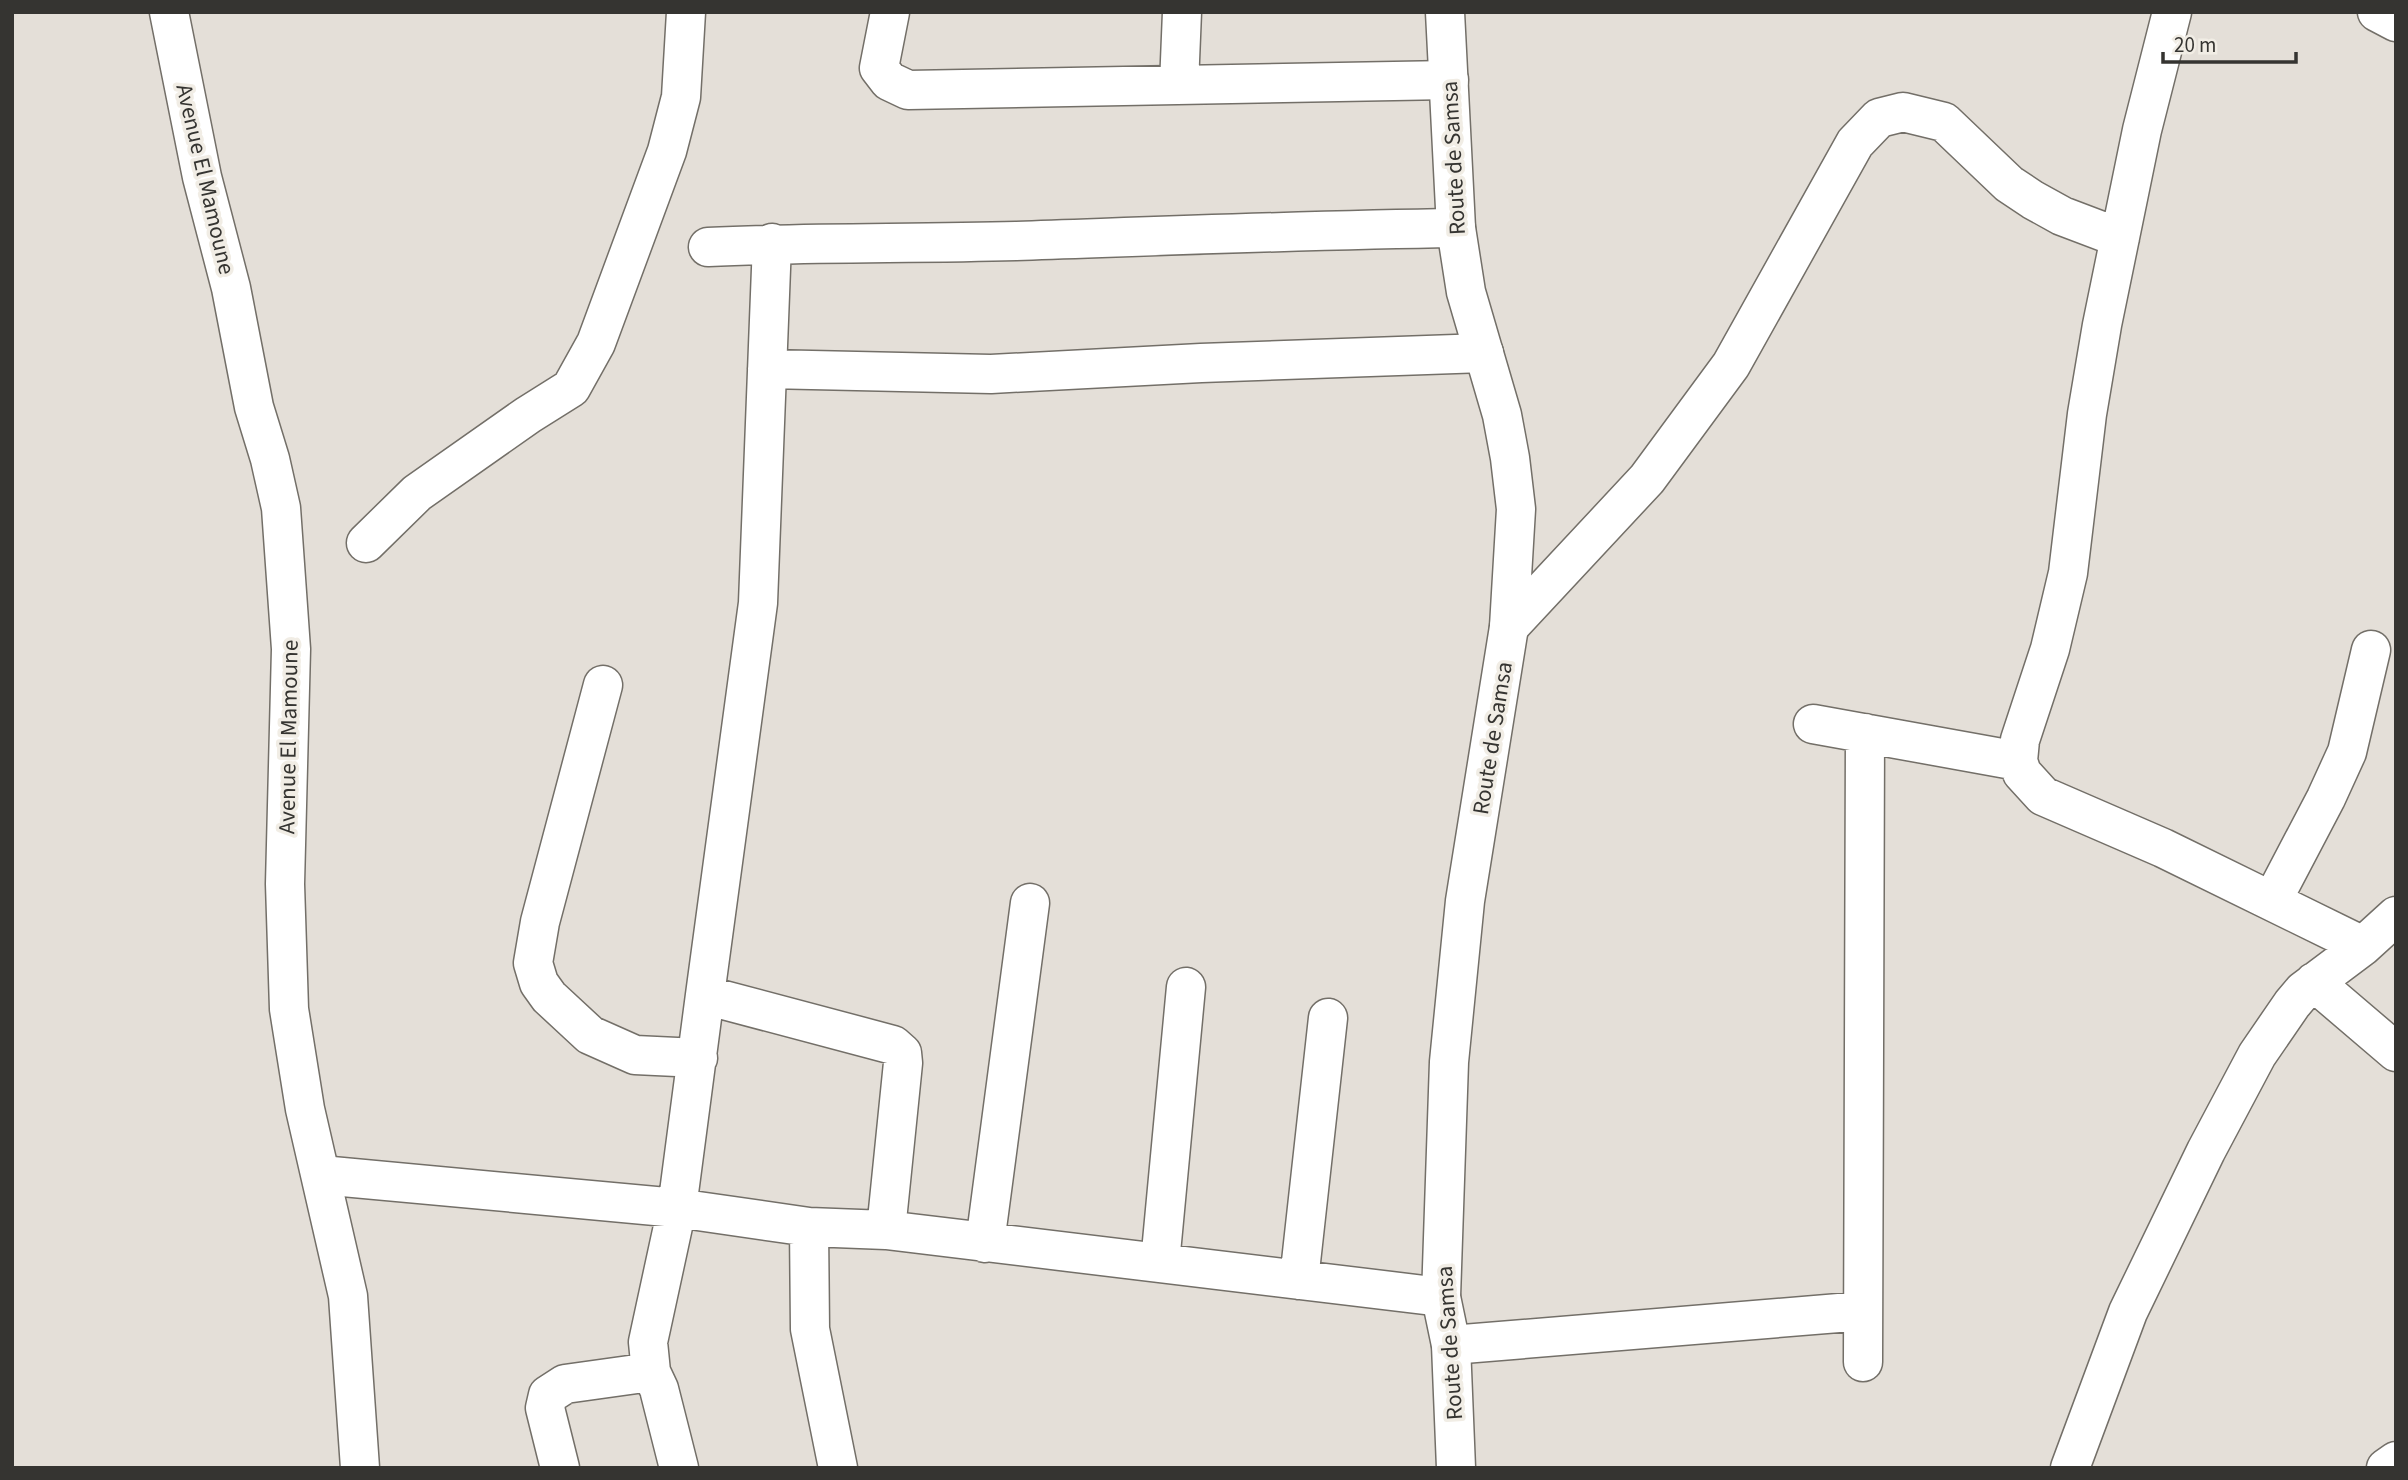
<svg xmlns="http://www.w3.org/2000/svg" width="2408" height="1480" viewBox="0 0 2408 1480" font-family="'Source Sans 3',sans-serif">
<rect width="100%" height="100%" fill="#e4dfd8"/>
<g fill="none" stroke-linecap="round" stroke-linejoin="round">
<defs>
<path id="minor" d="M890 12 879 68 889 81 908 90 1449 80
M2172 12 2142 130 2102 325 2087 414 2068 573 2050 649 2020 740 2018 761 2022 773 2043 796 2163 848 2363 946
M2377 12 2396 22
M1179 85 1182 12
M708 247C811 242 913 244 1016 241 1162 236 1309 230 1456 228
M767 369 991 374 1201 363 1484 353
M366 543 417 493 528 415 571 388 596 343 667 151 681 97 686 12
M1509 627 1647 479 1731 365 1855 143 1879 118 1903 112 1944 122 2009 184 2033 200 2062 216 2120 238
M603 685 540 922 533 963 539 983 549 997 590 1035 635 1055 698 1058
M1813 724 2018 761
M2272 901 2326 798 2347 752 2371 650
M2314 982 2396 1052
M705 995 758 603 772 243
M321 1175 677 1208 809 1227 886 1230 1441 1297
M809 1227 810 1329 838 1468
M985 1243 1030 903
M1160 1263 1186 987
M1299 1280 1328 1018
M1451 1345 1863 1311
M1863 1362 1865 733
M560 1468 545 1408 548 1395 565 1384 651 1372
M679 1468 659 1389 651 1372 648 1342 677 1208 705 995 893 1045 902 1053 903 1063 886 1230
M2070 1468 2128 1312 2206 1151 2257 1055 2292 1004 2303 991 2363 946 2396 916
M2386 1468 2396 1461"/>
<path id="tertiary" d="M169 12 202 177 231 288 254 407 270 459 281 508 291 649 285 884 289 1009 305 1109 348 1296 360 1468
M1445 12 1456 228 1466 292 1502 415 1510 458 1516 509 1509 627 1465 901 1449 1062 1441 1297 1451 1345 1456 1468"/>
</defs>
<!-- minor casing -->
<use href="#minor" stroke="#736f68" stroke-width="41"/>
<!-- tertiary casing -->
<use href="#tertiary" stroke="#736f68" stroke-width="41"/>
<!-- minor -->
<use href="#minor" stroke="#fff" stroke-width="38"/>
<!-- tertiary -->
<use href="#tertiary" stroke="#fff" stroke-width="38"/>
</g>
<g text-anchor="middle" stroke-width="7" stroke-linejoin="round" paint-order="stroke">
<!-- street labels -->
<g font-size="23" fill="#353431" stroke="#f1ede5">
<text transform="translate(1453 158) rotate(-93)" y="8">Route de Samsa</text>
<text transform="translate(206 179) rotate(77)" y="8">Avenue El Mamoune</text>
<text transform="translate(288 737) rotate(-89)" y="8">Avenue El Mamoune</text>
<text transform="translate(1492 738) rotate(-81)" y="8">Route de Samsa</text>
<text transform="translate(1449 1343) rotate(-94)" y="8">Route de Samsa</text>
</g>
</g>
<!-- border -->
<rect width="2408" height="1480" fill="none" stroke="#353431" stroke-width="28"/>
<!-- scale -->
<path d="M2163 52v10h133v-10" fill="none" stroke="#353431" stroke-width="3.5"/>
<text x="2174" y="52" font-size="21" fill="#353431" stroke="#f1ede5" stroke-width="5" paint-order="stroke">20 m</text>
</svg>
